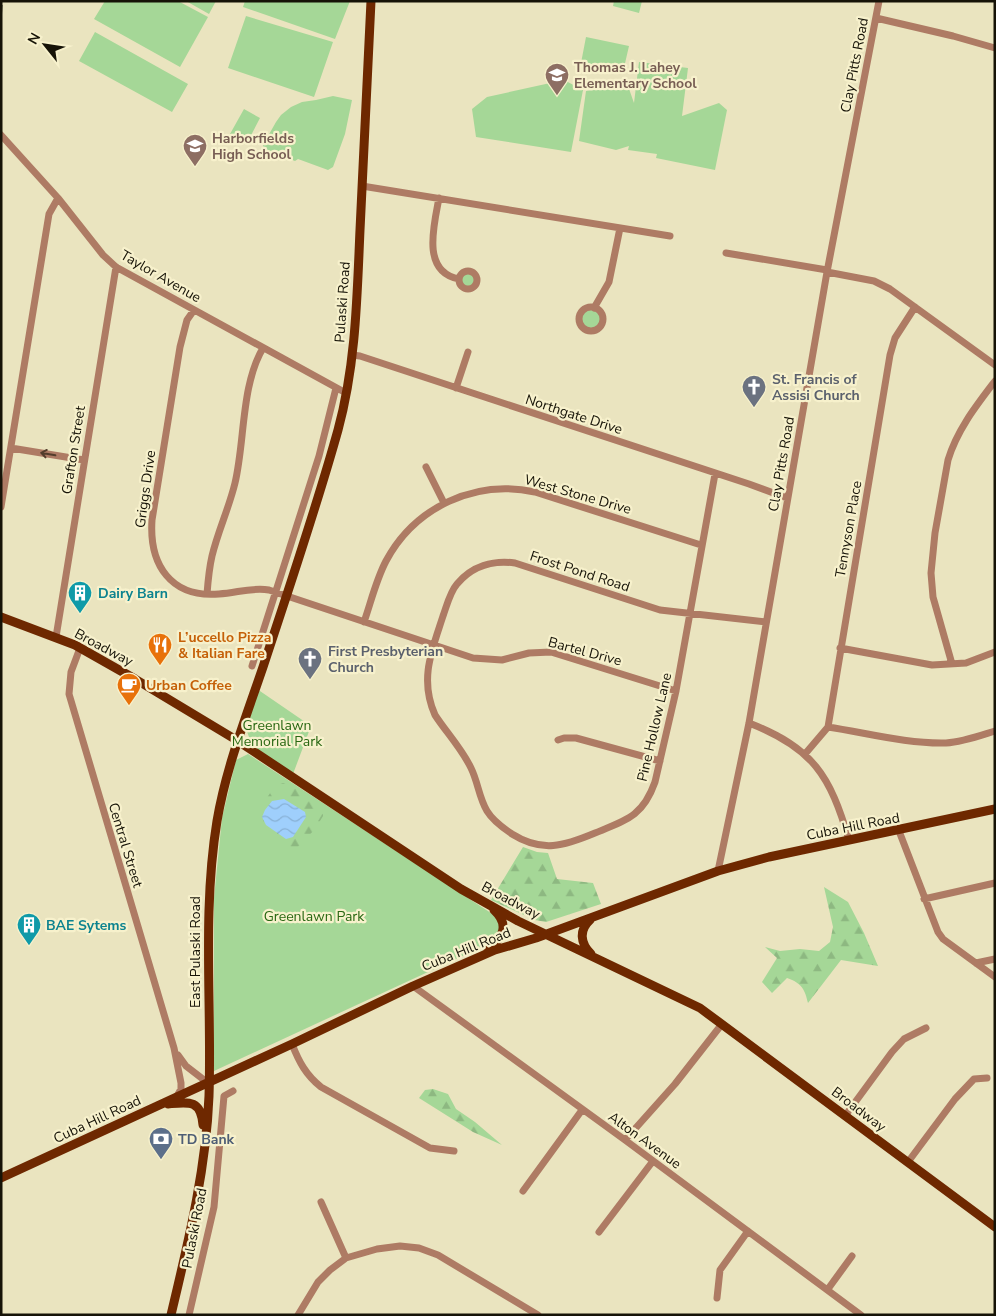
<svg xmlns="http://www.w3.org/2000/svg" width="996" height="1316" viewBox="0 0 996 1316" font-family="'Nunito Sans',sans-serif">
<defs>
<pattern id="forest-firs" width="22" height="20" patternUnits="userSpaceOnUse" patternTransform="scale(1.25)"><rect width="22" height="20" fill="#a5d797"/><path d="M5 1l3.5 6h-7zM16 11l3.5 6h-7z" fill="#8db881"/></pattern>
<pattern id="water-waves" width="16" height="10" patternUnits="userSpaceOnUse" patternTransform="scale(1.25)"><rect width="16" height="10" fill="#9fcffc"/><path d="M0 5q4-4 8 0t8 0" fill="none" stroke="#88b1d6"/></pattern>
</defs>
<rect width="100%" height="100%" fill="#eae4bf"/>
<!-- green -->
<path fill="#a5d797" d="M105 1H178L208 17 180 67 94 19Z
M186 1H216L209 14Z
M245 1H350L335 39 243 7Z
M614 1H642L639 13 613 6Z
M246 16 333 42 314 97 228 68Z
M95 32 188 84 172 112 79 61Z
M586 37 629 46 623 72 581 63Z
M639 62 688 68 682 116 719 103 727 110 715 170 656 158 657 154 628 150 629 146 616 150 579 141 586 91 628 86 634 103Z
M564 80 583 90 571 152 476 137 472 109 487 97Z
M333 96 352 100 345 134 333 167 328 170 298 159 295 161 264 149 263 145 276 122 281 115 291 107 302 102 316 100Z
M244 109 260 118 247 143 230 134Z
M461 280a7 7 0 1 1 14 0a7 7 0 1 1-14 0Z
M581 319a10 10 0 1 1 20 0a10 10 0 1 1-20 0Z
M257 689 311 726 293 774 253 748 245 726Z
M248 754 497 917 501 929 495 941 214 1071V898L222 818 236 760Z"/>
<!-- forest -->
<path fill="url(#forest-firs)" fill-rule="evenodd" d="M283 783C293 787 317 797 322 807 323 810 323 813 323 816L315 829 298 847 290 849 279 844 256 828 254 823 255 815 275 786ZM271 801 299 827 293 837 262 817 265 810Z
M523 847 537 852 548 853 557 879 593 883 601 904 546 922 535 920 491 900Z
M824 887 848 902 864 933 878 966 841 960 808 1003C805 990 802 983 787 978L772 993 762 982 777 958 765 947 780 951 800 949 819 951 830 942 833 927Z
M433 1089 448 1094 456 1109 475 1122 502 1145 473 1132 419 1098 425 1090Z"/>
<!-- water -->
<path fill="url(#water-waves)" d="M284 799 305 812 306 817 293 837 286 839 266 825 262 817 265 810 272 801Z"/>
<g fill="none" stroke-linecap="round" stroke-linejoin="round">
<!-- minor -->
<path stroke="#ae7b64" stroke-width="7" d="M876 18 953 36 995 48
M1 135 58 198 103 255 116 267 346 393
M362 186 670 236
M439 198C434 225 421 272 459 279
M726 253 827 270
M459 280a9 9 0 1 1 18 0a9 9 0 1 1-18 0Z
M827 272 874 281 890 289 995 365
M579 319a12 12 0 1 1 24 0a12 12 0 1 1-24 0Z
M594 308 609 282 620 228
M194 310 187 320 180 347 152 520C149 565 171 598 219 594 237 593 251 587 269 590L473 658 502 660 529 653 551 652 676 691
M352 355 360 356 749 484 787 498
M456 388 468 352
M11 448 84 460
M426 467 444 503
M715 474 676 691 655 782C643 816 627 820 595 833 564 846 542 853 512 834 503 828 493 821 487 811 479 798 478 782 471 768 462 749 446 732 435 715 419 679 432 650 443 616 447 605 450 592 457 584 472 566 493 560 515 563L660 610 766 622
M1 507 49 214 58 198
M207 594C208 581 209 569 212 556 218 531 229 508 235 483 245 441 241 385 263 348
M364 622C371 602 376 580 386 561 415 507 475 479 535 492L701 545
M56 637 116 267
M80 648 71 672 69 694 174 1048 181 1083V1089L176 1098
M840 648 932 665 966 663 995 652
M952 664 933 597 931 573 935 533 948 460C957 430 976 406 995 381
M252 666 319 456 336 388
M749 723C813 748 830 775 849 840
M828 727C867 733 907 744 946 743 963 742 979 736 995 731
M558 740 564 738H576L660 761
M805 754 828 727 890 355 895 338 915 307
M899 831 938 932 943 939 995 977
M718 871 749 723 827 272 879 1
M924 899 995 883
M976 963 995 959
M413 986 625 1140 861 1315
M292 1044C299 1062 306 1075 321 1087L430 1148 454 1151
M178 1055 186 1066 208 1083
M845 1116 892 1052 904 1039 926 1028
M625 1140 675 1084 722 1024
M908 1162 955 1099 974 1079 987 1078
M523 1191 582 1110
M321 1202 346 1258
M599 1232 653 1161
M828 1289 852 1256
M717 1298 720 1270 748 1231
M189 1315 214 1207 224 1096 233 1091
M298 1315 318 1282 330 1270 346 1258 377 1249 400 1246 419 1248 438 1255 538 1315"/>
<!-- major -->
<path stroke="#6e2800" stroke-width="9" d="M1 617 75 645 135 679 238 741 461 889 518 921 700 1008 995 1227
M590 920C579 930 580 943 591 954
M488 950C503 937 510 925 494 910
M168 1104C188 1102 201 1099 203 1125
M1 1178 292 1044 413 986 495 950 536 938 718 871 769 857 995 809
M171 1315C188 1243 206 1171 209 1096 212 1005 202 912 217 821 226 768 246 717 263 667 289 588 316 509 338 430 356 364 357 297 360 230 364 153 368 77 371 1"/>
<!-- rail -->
<path stroke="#65614b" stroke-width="2" stroke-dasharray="9 9" stroke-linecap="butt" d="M1 14 2 1"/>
</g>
<!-- one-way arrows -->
<defs><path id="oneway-shaft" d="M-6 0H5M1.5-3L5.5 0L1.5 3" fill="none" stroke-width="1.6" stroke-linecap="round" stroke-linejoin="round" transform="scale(1.25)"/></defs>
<use stroke="#533d2c" href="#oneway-shaft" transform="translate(48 454) rotate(-170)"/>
<!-- icons -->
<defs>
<symbol id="school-pin" viewBox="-11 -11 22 30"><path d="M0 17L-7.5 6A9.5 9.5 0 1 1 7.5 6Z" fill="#8d6e63" stroke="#f7f1cc"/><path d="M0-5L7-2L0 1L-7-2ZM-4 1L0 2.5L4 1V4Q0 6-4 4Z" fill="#fff"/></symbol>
<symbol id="church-pin" viewBox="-11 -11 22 30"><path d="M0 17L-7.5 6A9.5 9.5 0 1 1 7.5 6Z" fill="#6b7280" stroke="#f7f1cc"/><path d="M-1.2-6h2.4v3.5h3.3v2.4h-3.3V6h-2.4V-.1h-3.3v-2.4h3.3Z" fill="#fff"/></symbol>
<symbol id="building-pin" viewBox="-11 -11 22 30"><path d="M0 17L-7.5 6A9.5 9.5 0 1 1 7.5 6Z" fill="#0f9aa8" stroke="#f7f1cc"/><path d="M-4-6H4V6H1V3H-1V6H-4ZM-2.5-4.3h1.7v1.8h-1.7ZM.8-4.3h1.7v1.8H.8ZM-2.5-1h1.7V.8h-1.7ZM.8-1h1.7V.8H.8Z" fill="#fff"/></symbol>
<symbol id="restaurant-pin" viewBox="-11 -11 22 30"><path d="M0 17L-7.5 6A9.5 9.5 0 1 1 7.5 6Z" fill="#e8710a" stroke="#f7f1cc"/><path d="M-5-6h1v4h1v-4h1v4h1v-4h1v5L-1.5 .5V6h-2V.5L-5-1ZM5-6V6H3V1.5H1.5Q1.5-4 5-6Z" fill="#fff"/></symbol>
<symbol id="cafe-pin" viewBox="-11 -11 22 30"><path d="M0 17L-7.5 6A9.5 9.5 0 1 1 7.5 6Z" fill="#e8710a" stroke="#f7f1cc"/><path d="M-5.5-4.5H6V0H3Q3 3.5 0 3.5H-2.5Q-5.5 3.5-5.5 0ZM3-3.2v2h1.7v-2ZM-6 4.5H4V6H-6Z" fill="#fff"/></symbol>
<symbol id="bank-pin" viewBox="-11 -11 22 30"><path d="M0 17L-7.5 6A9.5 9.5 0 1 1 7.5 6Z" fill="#5c6f8a" stroke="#f7f1cc"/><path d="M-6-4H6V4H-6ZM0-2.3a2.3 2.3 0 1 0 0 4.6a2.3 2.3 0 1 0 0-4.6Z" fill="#fff"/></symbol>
</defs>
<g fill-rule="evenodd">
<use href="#school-pin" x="543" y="61" width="28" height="38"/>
<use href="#school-pin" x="181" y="132" width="28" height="38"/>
<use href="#church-pin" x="740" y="373" width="28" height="38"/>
<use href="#building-pin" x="66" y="579" width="28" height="38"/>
<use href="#restaurant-pin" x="146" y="631" width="28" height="38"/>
<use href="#church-pin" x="296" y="645" width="28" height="38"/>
<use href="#cafe-pin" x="115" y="671" width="28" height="38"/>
<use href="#building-pin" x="15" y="911" width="28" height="38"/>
<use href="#bank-pin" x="147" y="1125" width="28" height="38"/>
</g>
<g text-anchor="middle" stroke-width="4.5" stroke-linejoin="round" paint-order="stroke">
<!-- street labels -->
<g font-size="14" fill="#161307" stroke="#f7f1cc">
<text transform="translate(854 65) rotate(-79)" y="5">Clay Pitts Road</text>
<text transform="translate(161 276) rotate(30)" y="5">Taylor Avenue</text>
<text transform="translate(342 302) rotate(-86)" y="5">Pulaski Road</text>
<text transform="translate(574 414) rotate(18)" y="5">Northgate Drive</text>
<text transform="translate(73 450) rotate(-81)" y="5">Grafton Street</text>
<text transform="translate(781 464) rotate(-80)" y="5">Clay Pitts Road</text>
<text transform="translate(145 489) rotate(-82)" y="5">Griggs Drive</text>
<text transform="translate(578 494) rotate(16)" y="5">West Stone Drive</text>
<text transform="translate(848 529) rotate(-80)" y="5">Tennyson Place</text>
<text transform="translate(580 571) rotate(18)" y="5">Frost Pond Road</text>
<text transform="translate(104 647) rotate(28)" y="5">Broadway</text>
<text transform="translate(585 651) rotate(15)" y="5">Bartel Drive</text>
<text transform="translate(654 727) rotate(-77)" y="5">Pine Hollow Lane</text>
<text transform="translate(853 826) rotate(-11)" y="5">Cuba Hill Road</text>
<text transform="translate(126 845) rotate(73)" y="5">Central Street</text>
<text transform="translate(511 900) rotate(28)" y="5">Broadway</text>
<text transform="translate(466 949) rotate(-22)" y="5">Cuba Hill Road</text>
<text transform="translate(195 952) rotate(-90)" y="5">East Pulaski Road</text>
<text transform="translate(859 1109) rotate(37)" y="5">Broadway</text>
<text transform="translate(97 1119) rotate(-25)" y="5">Cuba Hill Road</text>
<text transform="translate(645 1140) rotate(36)" y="5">Alton Avenue</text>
<text transform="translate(194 1228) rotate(-79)" y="5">Pulaski Road</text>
</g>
<!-- education labels -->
<g font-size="14" font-weight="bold" fill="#785e54" stroke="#f7f1cc" text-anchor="start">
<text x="574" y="72">Thomas J. Lahey<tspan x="574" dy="16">Elementary School</tspan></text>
<text x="212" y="143">Harborfields<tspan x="212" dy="16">High School</tspan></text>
</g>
<!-- worship labels -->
<g font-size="14" font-weight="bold" fill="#5b616d" stroke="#f7f1cc" text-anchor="start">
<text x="772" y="384">St. Francis of<tspan x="772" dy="16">Assisi Church</tspan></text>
<text x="328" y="656">First Presbyterian<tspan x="328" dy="16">Church</tspan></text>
</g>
<!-- culture labels -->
<g font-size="14" font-weight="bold" fill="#0d838f" stroke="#f7f1cc" text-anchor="start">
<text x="98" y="598">Dairy Barn</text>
<text x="46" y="930">BAE Sytems</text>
</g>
<!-- food labels -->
<g font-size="14" font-weight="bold" fill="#c56008" stroke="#f7f1cc" text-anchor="start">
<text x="178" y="642">L’uccello Pizza<tspan x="178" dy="16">&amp; Italian Fare</tspan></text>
<text x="146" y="690">Urban Coffee</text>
</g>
<!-- park labels -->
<g font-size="14" fill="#296813" stroke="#f7f1cc">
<text x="277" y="730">Greenlawn<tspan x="277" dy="16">Memorial Park</tspan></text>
<text x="314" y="921">Greenlawn Park</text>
</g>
<!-- service labels -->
<g font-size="14" font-weight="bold" fill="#4e5e75" stroke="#f7f1cc" text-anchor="start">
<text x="178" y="1144">TD Bank</text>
</g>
</g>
<!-- border -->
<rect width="996" height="1316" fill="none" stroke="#161307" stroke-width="5"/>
<!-- north arrow -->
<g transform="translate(45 45) rotate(300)" stroke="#f7f1cc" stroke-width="4" paint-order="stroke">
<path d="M0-4L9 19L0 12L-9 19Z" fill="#161307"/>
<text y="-8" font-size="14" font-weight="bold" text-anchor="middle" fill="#161307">N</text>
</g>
</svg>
